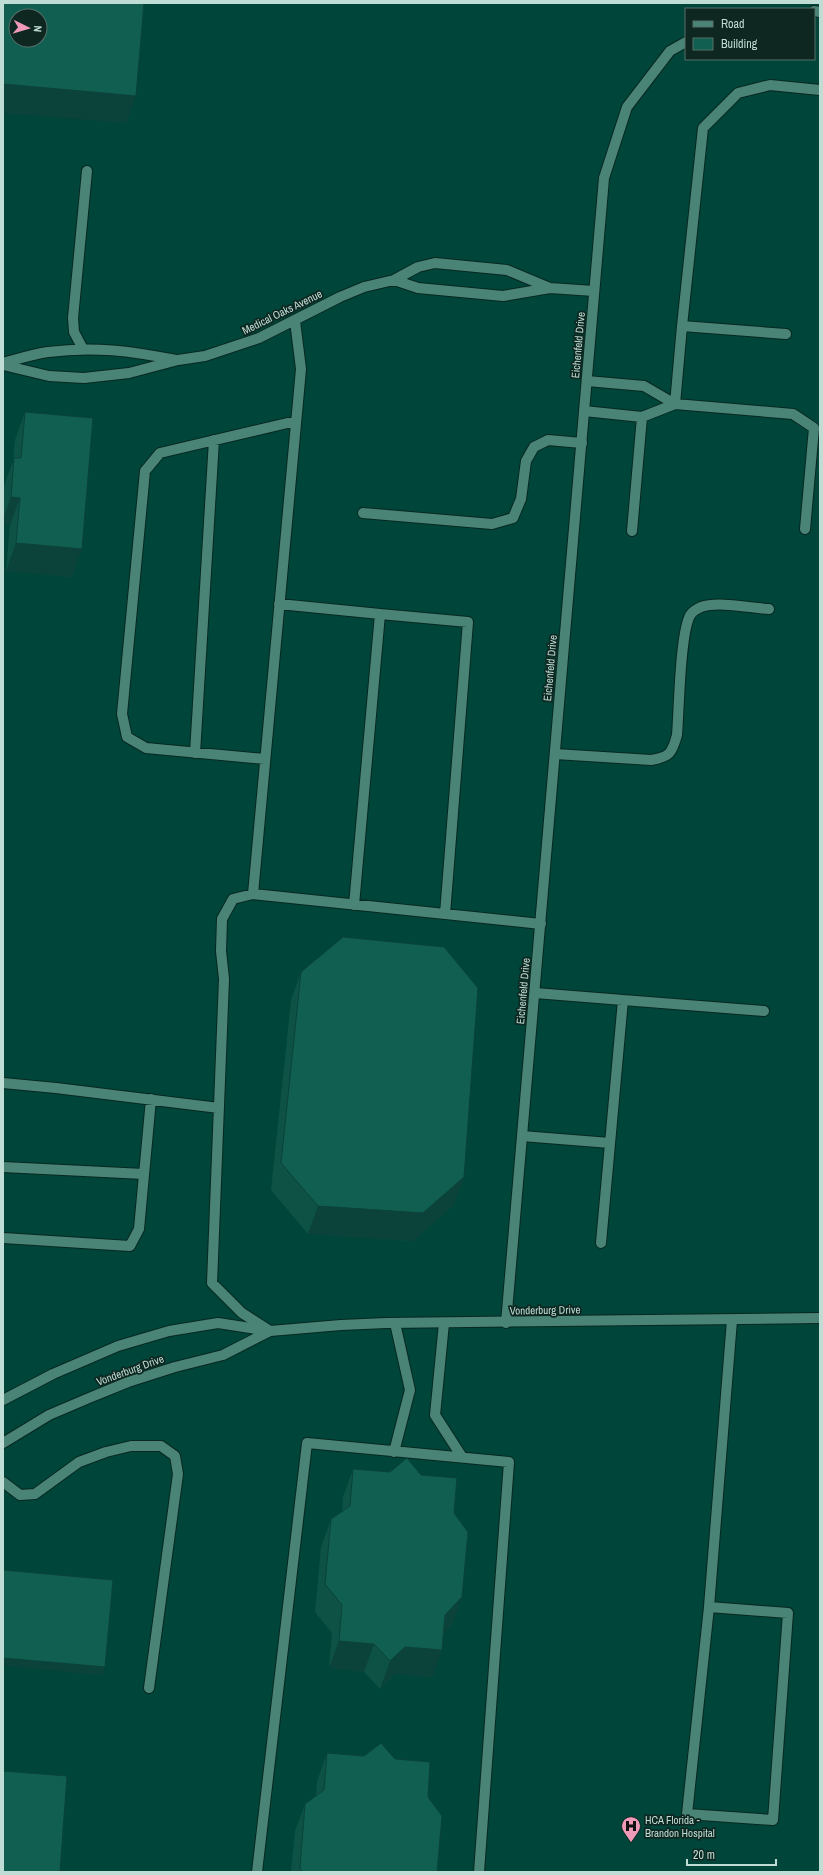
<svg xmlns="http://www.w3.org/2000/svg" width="823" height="1875" viewBox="0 0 823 1875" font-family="'Archivo Narrow',sans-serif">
<rect width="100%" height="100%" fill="#00453a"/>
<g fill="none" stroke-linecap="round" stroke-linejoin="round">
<defs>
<path id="service" d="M394 280 418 288 503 296 550 288 594 291
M295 321 301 369 253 894 541 924
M682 326 703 128 738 93 770 85 820 90
M786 334 682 326 675 404 793 414 814 428 805 529
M83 349 74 332 73 318 87 171
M3 363C18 359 33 354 48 352 94 346 131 351 176 360
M3 365 49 376 84 378 129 373 178 360 205 356 259 338 340 297 364 287 394 280 418 267 435 263 507 270 550 288
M584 411 642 417 675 404 644 386 587 381
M363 513 492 524 513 518 521 499 526 461 534 447 548 440 582 443
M632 531 642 417
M279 604 380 614 354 905
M380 614 468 622 445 914
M195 753 214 440
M555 754 651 760C670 757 672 753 677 735 679 712 680 629 691 614 693 611 699 608 701 607 719 601 750 608 769 609
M265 759 146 748 127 737 122 714 145 471 160 453 296 421
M253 894 233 899 222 919 221 951 224 979 212 1283 242 1313 270 1331
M535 993 623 1000 601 1243
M623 1000 764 1011
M3 1083 56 1088 219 1108
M522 1136 610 1143
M3 1167 144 1174
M3 1238 130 1246 139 1229 151 1099
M444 1323 435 1415 462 1457
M394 1452 410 1390 395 1323
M3 1482 20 1495 35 1494 79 1462 106 1452 131 1446H161L175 1456 178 1474 149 1688
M709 1607 788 1613 773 1820 687 1814 709 1607 732 1320
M257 1872 307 1443 509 1462 479 1872"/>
<path id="minor" d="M814 11 820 12
M506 1323 604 178 627 107 670 51 686 42"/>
<path id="tertiary" d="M3 1400 53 1374 118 1346 169 1331 218 1323 270 1331 341 1325 386 1323 820 1318
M3 1443 49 1415 89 1398 128 1382 175 1367 223 1355 270 1331"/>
</defs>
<!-- service casing -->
<use href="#service" stroke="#082821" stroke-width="12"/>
<!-- minor casing -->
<use href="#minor" stroke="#082821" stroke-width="12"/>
<!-- tertiary casing -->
<use href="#tertiary" stroke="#082821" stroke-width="12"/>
<!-- service -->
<use href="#service" stroke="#4a8476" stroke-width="10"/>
<!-- minor -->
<use href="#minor" stroke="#4a8476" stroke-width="10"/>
<!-- tertiary -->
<use href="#tertiary" stroke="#4a8476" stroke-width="10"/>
</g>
<!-- wall -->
<path fill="#0e5246" d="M25 412 72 577 6 571 10 525H3V501L4 485 13 462 15 440Z
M301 972 464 1177 454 1205 413 1241 308 1234 271 1190 291 1000Z
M353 1469 421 1475 454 1513 462 1597 452 1625 443 1634 442 1650 432 1677 395 1674 380 1689 364 1672 329 1668 332 1633 315 1612 321 1547 331 1519 342 1512 343 1497Z
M327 1753 428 1797 437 1872H291L295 1831 305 1804 316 1796 317 1781Z"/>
<!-- shaded-wall -->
<path fill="#0b4239" d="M3 84 136 96 126 123 3 113Z
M11 497 20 498 10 525H3V519Z
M16 543 82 549 72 577 6 571Z
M464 1177 454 1205 413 1241 308 1234 318 1206Z
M462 1597 452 1625 435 1643 445 1615Z
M339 1641 374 1644 364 1672 329 1668Z
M405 1647 442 1650 432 1677 395 1674 380 1689 390 1661Z
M3 1658 105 1667 102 1675 3 1666Z"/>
<!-- building -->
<path fill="#105f51" stroke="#0b4239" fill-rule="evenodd" d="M3 3H144L136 96 3 84ZM16 16H40V40H16Z
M25 412 93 418 82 549 16 543 20 498 11 497 14 458H21Z
M343 937 444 947 478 988 464 1177 423 1213 318 1206 281 1163 301 972Z
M407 1458 421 1475 457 1478 454 1513 468 1532 462 1597 445 1615 442 1650 405 1647 390 1661 374 1644 339 1641 342 1605 325 1584 331 1519 350 1506 353 1469 390 1472Z
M3 1570 113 1580 105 1667 3 1658Z
M381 1743 395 1759 430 1762 428 1797 442 1816 437 1872H302L300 1868 305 1804 324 1790 327 1753 364 1756Z
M3 1771 67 1776 60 1872H3Z"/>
<!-- icons -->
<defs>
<symbol id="hospital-pin" viewBox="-11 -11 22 30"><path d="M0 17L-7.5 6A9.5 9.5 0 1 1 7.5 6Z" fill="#ef9ab8" stroke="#0e2721"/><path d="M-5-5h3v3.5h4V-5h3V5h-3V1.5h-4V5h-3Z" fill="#111"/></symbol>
</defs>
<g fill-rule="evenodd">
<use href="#hospital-pin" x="620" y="1815" width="22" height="30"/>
</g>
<g text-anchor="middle" stroke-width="3.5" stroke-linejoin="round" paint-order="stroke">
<!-- street labels -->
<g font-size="11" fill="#c0ddd5" stroke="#0e2721">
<text transform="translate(282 312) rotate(-26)" y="4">Medical Oaks Avenue</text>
<text transform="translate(578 345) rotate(-85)" y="4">Eichenfeld Drive</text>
<text transform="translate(550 668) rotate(-85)" y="4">Eichenfeld Drive</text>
<text transform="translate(523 991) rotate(-85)" y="4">Eichenfeld Drive</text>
<text transform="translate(545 1310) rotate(-1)" y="4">Vonderburg Drive</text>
<text transform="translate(130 1370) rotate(-20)" y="4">Vonderburg Drive</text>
</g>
<!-- poi labels -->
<g font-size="11" fill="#c0ddd5" stroke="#0e2721" text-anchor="start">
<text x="645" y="1824">HCA Florida -<tspan x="645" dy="13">Brandon Hospital</tspan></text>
</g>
</g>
<!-- border -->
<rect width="823" height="1875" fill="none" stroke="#c0ddd5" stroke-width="8"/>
<!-- legend -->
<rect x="685" y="8" width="130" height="52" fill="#0e2721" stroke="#557069"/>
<rect x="693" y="21" width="20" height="6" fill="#4a8476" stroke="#557069"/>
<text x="721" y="28" font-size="12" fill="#c0ddd5">Road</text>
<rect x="693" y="38" width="20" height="12" fill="#105f51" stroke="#557069"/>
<text x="721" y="48" font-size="12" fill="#c0ddd5">Building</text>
<!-- north arrow -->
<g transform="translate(28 28) rotate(95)"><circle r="19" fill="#0e2721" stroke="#557069"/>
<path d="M0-3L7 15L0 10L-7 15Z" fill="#ef9ab8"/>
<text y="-6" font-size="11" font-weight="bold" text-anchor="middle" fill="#c0ddd5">N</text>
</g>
<!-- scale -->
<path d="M687 1859v6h89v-6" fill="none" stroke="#c0ddd5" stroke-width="2"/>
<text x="693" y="1859" font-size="12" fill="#c0ddd5" stroke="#0e2721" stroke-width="3" paint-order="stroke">20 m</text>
</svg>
